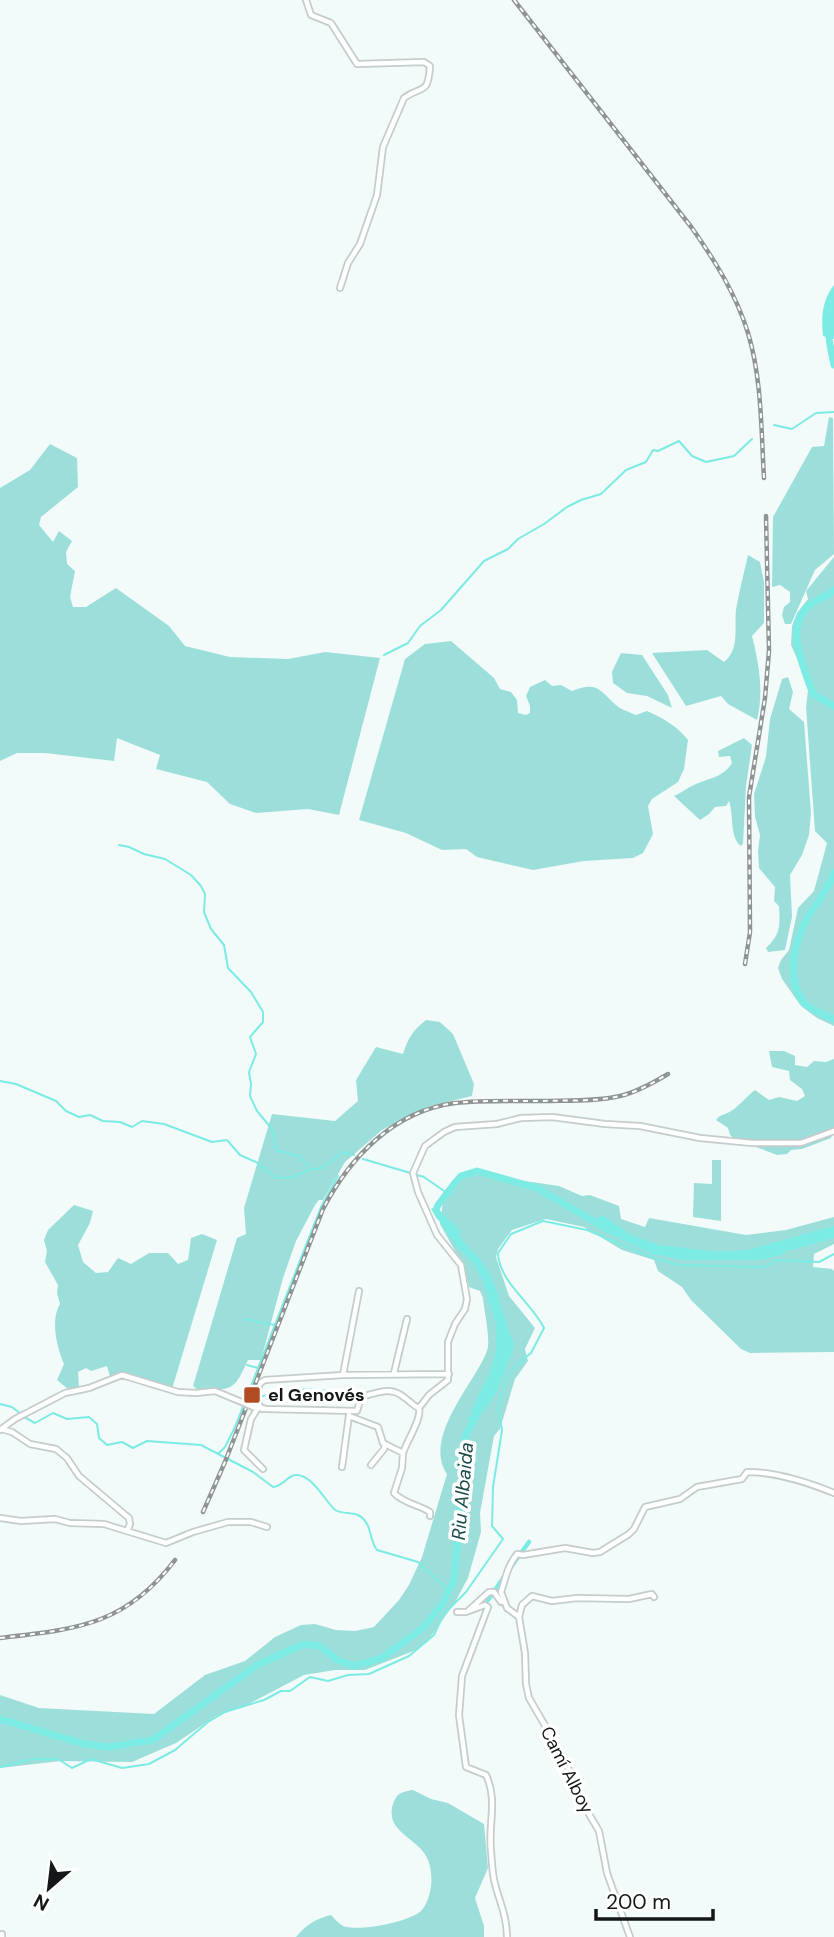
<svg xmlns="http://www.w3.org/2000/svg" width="834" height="1937" viewBox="0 0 834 1937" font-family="'DM Sans',sans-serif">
<rect width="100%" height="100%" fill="#f2fbfa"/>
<!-- green -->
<path fill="#9cdfda" d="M829 417 833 418 834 554 815 570 791 624H785L782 615 784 607 790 602V592L780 585 772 587 773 517 812 447 824 446Z
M50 444 77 458 78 487 41 517 39 525 53 542 59 531 72 541 66 552 67 564 75 571 70 597 73 607H86L116 588 169 626 185 646 230 657 288 659 325 652 380 658 339 815 308 809 256 813 230 804 207 782 156 769 160 755 117 738 114 761 45 753H17L0 761V488L30 470Z
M748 555 760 562 764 582V623L752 636C759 664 764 692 757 720L728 704 721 696 686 706 652 653 707 650 724 662C740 650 734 627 736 610 739 591 744 573 748 555Z
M834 557V1026L817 1018 801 1006 782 979 778 968 781 960 789 950 798 908 814 891 827 843 815 831 806 707 808 691 806 679 791 645 792 626 797 613 808 599 806 591Z
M451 641 494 678 500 689 511 692 517 700 518 713 526 715 530 713V706L526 696 530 687 545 680 552 686 561 685 572 691C598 681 599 690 616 705 621 710 630 712 636 715L647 711C663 718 677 726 688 740L684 769 678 782 652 799 648 806 653 834 643 853 633 858 584 861 533 870 477 857 466 849 442 850 406 833 359 820 405 659 425 644Z
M621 653 642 655 668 695 672 708 647 696 627 693 613 683 612 672Z
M788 677 793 692 789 709 804 722 811 813 809 835 802 855 790 875 792 917 785 950 768 952 766 948C781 934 780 926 779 906L774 901 775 887 759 868 758 851 760 835 755 817 754 794 766 757 770 719 782 679Z
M744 738 752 745 746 786 743 844 741 846C729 837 734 814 729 801L726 806 715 807 709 814 700 820 674 796C681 793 687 788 694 785 708 778 723 778 732 763L730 756 719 757 718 751Z
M426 1020 440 1022 453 1034 474 1084 472 1096 430 1106 382 1130 345 1162 323 1200H319L315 1205 296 1241 283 1278 261 1360H248C233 1393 232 1389 198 1390L193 1386 237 1238 246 1234 244 1208 272 1114 335 1121 358 1101 356 1080 376 1047 403 1054C408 1038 413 1030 426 1020Z
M769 1051H784L795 1056V1065L807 1067 814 1061 826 1062 834 1059V1129L831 1138 802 1149 791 1150 787 1154 777 1155 735 1139 730 1135 728 1128 716 1120C721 1113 724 1116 731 1111 737 1108 747 1096 755 1090L769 1100 779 1097 797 1101 805 1096 802 1089 790 1080 789 1071 772 1067Z
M712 1160H721V1221L693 1217 694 1183 712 1184Z
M477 1174 559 1186 582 1196 590 1195 619 1206 621 1219 645 1227 649 1218 746 1235 786 1230 834 1217V1244L814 1254 813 1267 832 1269 834 1271V1352L750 1353 741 1349 691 1300 682 1287 658 1271 654 1260 622 1250 584 1227 546 1219 512 1230 498 1249 496 1257 509 1296 535 1328 525 1349 528 1361 515 1379 500 1429 494 1436 480 1513 481 1532 468 1578 454 1604 429 1639 416 1650 365 1670H335L304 1675 249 1704 216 1716 176 1743 132 1762 61 1761 0 1768V1695L39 1708 154 1714 205 1675 245 1661 275 1637 301 1625 315 1624 336 1630 355 1631 374 1627 399 1600 409 1585 422 1557 447 1474C422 1437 475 1383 487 1351 491 1341 484 1310 483 1298L480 1291 469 1287 465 1269 440 1224 443 1201 460 1179Z
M74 1205 93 1211 90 1223 78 1245 83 1262 96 1273 108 1272 118 1258 131 1264 149 1253H168L178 1264 188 1260 191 1238 202 1234 217 1240 172 1389 128 1374 121 1373 110 1377 107 1366 91 1371 86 1368 78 1372 79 1387 68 1389 57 1380 64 1364C57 1348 50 1320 60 1304L57 1293 58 1285 45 1262 47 1251 44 1240 48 1230Z
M413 1790 431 1799 448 1803 484 1824 488 1868 475 1898 484 1926V1937H296C306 1925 315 1919 331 1915 335 1919 338 1923 343 1926 358 1932 409 1922 421 1911 427 1905 430 1894 431 1886 432 1879 431 1867 428 1860 420 1838 384 1833 393 1804 397 1793 401 1792 413 1790Z"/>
<!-- water -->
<path fill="#7cebe4" d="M834 285V339L823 336C821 318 822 300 834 285Z
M436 1207 461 1232 460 1236C467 1248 478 1255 485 1266 500 1289 502 1318 514 1343L513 1350 496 1394 475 1423 467 1419 472 1415V1409L489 1375 496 1352V1325L483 1281 474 1264 455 1245 431 1209Z
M599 1216H604L631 1235 659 1245 718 1252 748 1250 834 1226V1238L784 1252 782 1255 761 1260H683L653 1254 601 1230 596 1219Z"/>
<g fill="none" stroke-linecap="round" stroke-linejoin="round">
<!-- stream -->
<path stroke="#7cebe4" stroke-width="2" d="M774 425 792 429 816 413 834 412
M384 655 408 643 420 626 441 610 484 561 508 549 518 539 544 524 567 507 581 500 601 494 626 470 646 462 653 450 658 451 679 441 692 456 706 462 734 456 752 439
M119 845 129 847 144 854 165 859 191 875 201 886 205 894 204 912 211 929 224 945 228 968 251 992 263 1012V1022L250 1037 256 1054 249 1072 251 1084 250 1096 257 1111 272 1129 276 1150 301 1157 309 1170
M0 1081 16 1084 56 1101 66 1111 79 1117 90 1115 103 1121 120 1122 132 1127 142 1121 164 1124 212 1142 227 1140 240 1155 256 1162 275 1177 282 1178 294 1177 309 1170 322 1168 343 1152 354 1155
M363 1159 424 1177 447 1193
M246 1319 275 1325
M247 1365 258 1368
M258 1397 296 1389 343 1391
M0 1404 12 1407 21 1414
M24 1417 35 1423 53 1413 67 1419 89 1417 97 1424 99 1438 107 1445 122 1442 133 1448 147 1441 201 1445 253 1472 273 1487C282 1486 284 1480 292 1476 309 1469 325 1501 335 1510 342 1514 350 1512 358 1515 373 1523 368 1538 377 1550L418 1562 449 1591
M219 1453 225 1447 235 1427 321 1207 338 1176
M0 1767 33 1759H58L72 1768 91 1759 122 1768 149 1764 175 1750 208 1722 225 1712 264 1700 281 1691H290L310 1677 328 1681 348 1675 369 1674 409 1656 434 1635 443 1615 466 1592 503 1539 492 1526 493 1487 502 1430 498 1408 500 1399 506 1380 515 1366 531 1353 544 1328C532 1303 499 1282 498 1253L511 1234 543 1221 587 1230 657 1259 678 1265 764 1267 778 1260 819 1262 834 1254"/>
<!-- canal -->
<path stroke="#7cebe4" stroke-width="4.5" d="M511 1567 529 1542
M488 1600 506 1574"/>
<!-- river -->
<path stroke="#7cebe4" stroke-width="7" d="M834 314C824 329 831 348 834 365
M834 590C826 598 814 600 806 608 785 630 805 671 813 694L834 706
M834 873C828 890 818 901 809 915 794 940 783 986 809 1007 816 1012 826 1015 834 1019
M439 1216 436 1210 438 1205 454 1184 461 1176 477 1171 537 1188 607 1229
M0 1719 84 1744 109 1747 153 1740 257 1665 304 1644 320 1646 337 1660 354 1666 382 1658 423 1628 442 1605 454 1580 466 1435 476 1416"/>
<defs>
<path id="minor" d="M306 0 311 15 331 23 357 64 424 62 430 66C428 96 422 85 404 98L383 147 377 195 360 244 348 263 340 288
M394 1373 407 1319
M343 1375 359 1291
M253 1407 267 1409 357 1411 361 1397C377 1393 391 1385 405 1398 411 1402 413 1406 419 1408L429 1395 448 1380V1342L455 1324 465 1309 467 1299 461 1265 437 1235 418 1192 413 1173 425 1146 444 1132 455 1127 497 1124 521 1118 552 1117 605 1124 640 1126 700 1138 752 1143H801L834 1131
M258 1408 251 1419 244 1450 263 1469
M262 1409 255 1399 260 1383 265 1380 343 1375 449 1374
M349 1416 378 1427 383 1443 403 1453 402 1468 394 1493C403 1503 419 1505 430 1512V1516
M1 1429 12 1432 30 1444 56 1449 67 1458 79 1476 129 1518 130 1524 128 1529
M0 1430 15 1419 65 1393 89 1388 122 1375 178 1392 196 1393 215 1391 244 1403
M403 1453C407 1440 422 1419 419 1408
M371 1465 384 1449 385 1444
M342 1467 349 1415
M0 1518 21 1521 55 1519 70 1523 104 1524 166 1543 193 1532 228 1522H251L267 1527
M507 1608 501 1592C506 1577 507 1567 517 1554L523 1555 565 1548 593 1553 600 1552 629 1534 634 1529 645 1507 680 1499 697 1487 742 1479 747 1472C777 1472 807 1482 834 1493
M507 1608 519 1617 525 1653 526 1684 529 1698 564 1758 583 1804 599 1831 607 1873 630 1937
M469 1610 489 1592H494L501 1602
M457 1612H466L485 1605 488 1607 462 1676 459 1715 466 1767 486 1775C498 1800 488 1824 491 1851 492 1861 492 1873 495 1884 500 1903 507 1917 507 1937
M519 1617 522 1605 532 1596 552 1601 577 1598 629 1599 652 1594 654 1597
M2 1934V1937"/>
</defs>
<!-- minor casing -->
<use href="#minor" stroke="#c4cdcc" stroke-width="8"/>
<!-- minor -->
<use href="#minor" stroke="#fff" stroke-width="4.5"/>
<defs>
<path id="rail" d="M514 0 692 228C715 261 736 294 748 333 762 379 761 430 764 478
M745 964 750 932 749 797 765 698 769 651 766 516
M203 1512 225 1462 323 1209C350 1157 394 1111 455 1103 483 1100 512 1101 540 1101 566 1100 594 1102 620 1096 637 1092 653 1083 668 1074
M0 1638C76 1629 125 1626 175 1560"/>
</defs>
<!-- rail casing -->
<use href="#rail" stroke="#8e9493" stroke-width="4.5"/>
<!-- rail -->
<use href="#rail" stroke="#fff" stroke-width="2" stroke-dasharray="5" stroke-linecap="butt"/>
<defs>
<path id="minor-bridge" d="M244 1403 253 1407"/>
</defs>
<!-- minor-bridge casing -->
<use href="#minor-bridge" stroke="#c4cdcc" stroke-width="8" stroke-linecap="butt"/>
<!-- minor-bridge -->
<use href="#minor-bridge" stroke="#fff" stroke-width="4.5"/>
</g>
<!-- markers -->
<rect fill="#b24c24" stroke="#fff" stroke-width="2.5" x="243" y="1386" width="18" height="18" rx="3.5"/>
<g text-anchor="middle" stroke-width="7" stroke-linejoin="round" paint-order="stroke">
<!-- poi labels -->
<g font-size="18" font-weight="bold" fill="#141717" stroke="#fff" text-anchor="start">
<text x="268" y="1401">el Genovés</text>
</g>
<!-- street labels -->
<g font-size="18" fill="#141717" stroke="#fff">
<text transform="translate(567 1770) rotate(63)" y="6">Camí Alboy</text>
</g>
<!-- water labels -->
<g font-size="19" font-style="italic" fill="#1a4c49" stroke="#fff">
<text transform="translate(462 1491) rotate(-85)" y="7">Riu Albaida</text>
</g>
</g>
<!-- north arrow -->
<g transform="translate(49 1888) rotate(208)" stroke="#ffffff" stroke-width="5" paint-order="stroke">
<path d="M0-5L12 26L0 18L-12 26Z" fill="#141717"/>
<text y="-10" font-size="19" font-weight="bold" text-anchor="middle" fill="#141717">N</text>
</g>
<!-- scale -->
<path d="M596 1909v10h117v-10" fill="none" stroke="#141717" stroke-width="3.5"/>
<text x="606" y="1909" font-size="21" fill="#141717" stroke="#ffffff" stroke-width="5" paint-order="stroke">200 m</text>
</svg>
